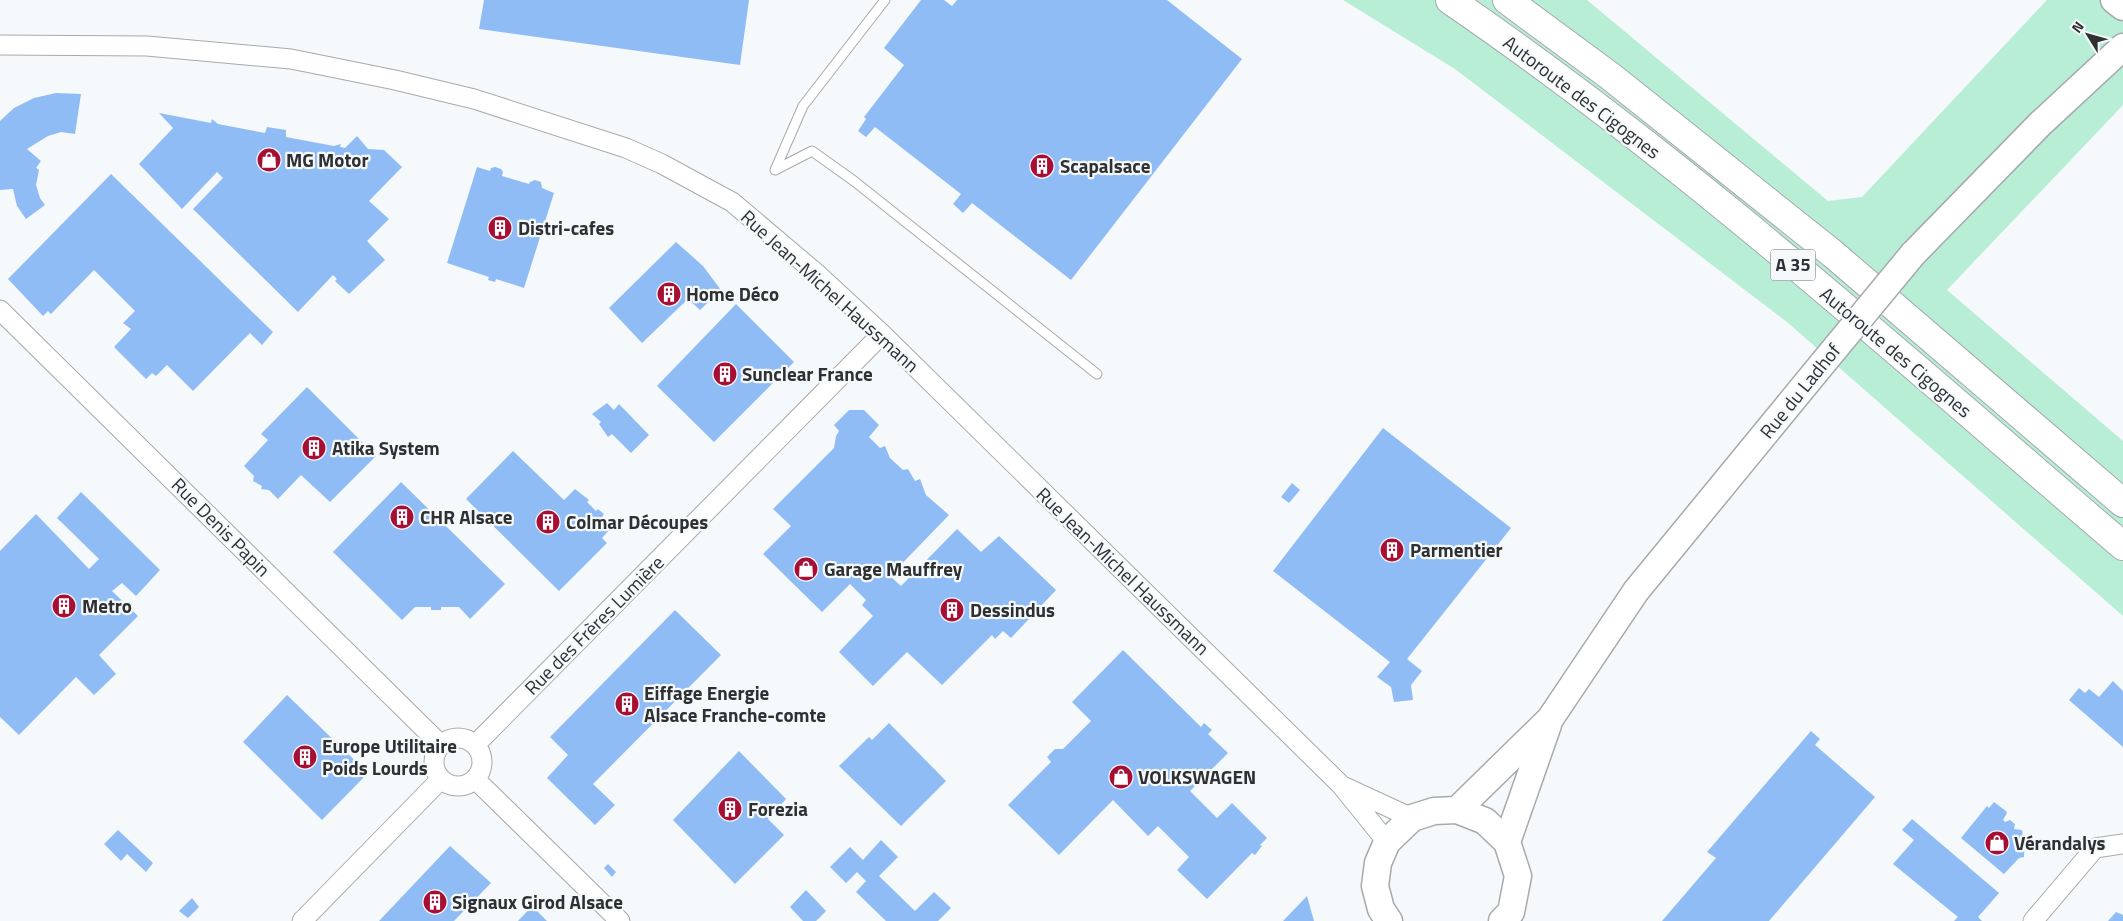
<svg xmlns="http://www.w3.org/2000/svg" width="2123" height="921" viewBox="0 0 2123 921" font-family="'Titillium Web',sans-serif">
<rect width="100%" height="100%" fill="#f5f9fb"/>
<!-- green -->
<path fill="#b8eed5" d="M1343 0H1587L1828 201 1862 197 2047 0H2123V105L1947 290 2123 441V616L1787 322 1455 69Z"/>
<!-- building -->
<path fill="#90bcf6" d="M484 0H749L740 65 479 29Z
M921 0H944L952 6 957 0H1167L1242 59 1071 280 972 203 963 213 953 204 961 194 875 127 866 137 858 131 866 119 864 117 904 65 884 48Z
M56 93 81 94 75 134 61 132 48 136 27 149 41 161 36 168 39 170 36 185 40 198 45 205 26 219 17 206 13 189 0 190V121L14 108 34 98Z
M159 113 211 123 212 119 218 124 265 133 267 127 286 130V137L334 146 341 144 340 147 345 148 357 136 368 149 384 150 402 167 369 201 389 219 367 241 385 260 349 294 335 281 337 279 333 275 298 312 193 209 223 178 217 172 182 209 139 164 173 128Z
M477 167 490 171 491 168 495 167 501 169 503 172 502 176 529 184 530 182 535 180 541 182 542 188 554 193 524 288 496 279 495 282 488 280 489 277 447 263Z
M111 174 273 332 262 345 250 333 193 391 167 365 156 376 152 373 146 379 114 347 131 329 123 323 135 311 94 270 51 314 48 311 43 316 8 279Z
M676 242 703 266 721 290 700 310 688 299 642 343 609 308Z
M736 304 794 362 714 442 657 386Z
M307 387 376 456 330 502 301 475 278 499 269 490 261 489 262 486 253 481 254 476 244 466 268 440 261 434Z
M607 403 614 410 619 404 649 435 631 453 612 434 608 437 599 424 601 422 592 414Z
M849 410H864L879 425 869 437 880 448 885 446 890 458 903 470 908 469 915 481 920 479 926 495 949 515 890 576 901 586 957 529 981 552 999 536 1056 590 1011 638 1003 631 995 639 992 635 942 685 907 652 873 686 839 652 873 616 862 605 866 600 850 584 822 612 763 554 791 526 773 509 834 448 836 436 839 431 834 425Z
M1383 428 1511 528 1407 659 1422 671 1411 685 1413 700 1394 702 1391 687 1377 677 1390 662 1273 571Z
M513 451 564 500 575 489 589 500 587 502 596 511 598 509 604 514 602 517 612 527 602 538 607 543 559 591 466 499Z
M401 482 505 584 470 619 459 607H441V610H431V607H415L402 620 333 552Z
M1292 483 1300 490 1289 503 1281 497Z
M81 492 160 570 136 596 122 583 112 591 138 616 99 655 116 674 94 695 76 677 19 735 0 717V551L36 514 89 569 99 559 57 518Z
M675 610 721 655 593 784 615 805 595 825 547 778 568 755 550 737Z
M1123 650 1201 727 1204 723 1212 730 1208 734 1228 753 1190 791 1217 818 1232 803 1267 838 1260 845 1262 846 1255 855 1252 853 1207 899 1177 870 1189 857 1158 826 1148 836 1113 800 1059 855 1008 805 1051 762 1047 757 1055 749H1063L1091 721 1072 702Z
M2113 681 2123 691V747L2069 700 2079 688 2085 693 2089 689 2099 697Z
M287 695 368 773 322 820 243 742Z
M889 723 946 781 901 826 839 766 869 737 872 740Z
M1811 731 1820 739 1815 745 1875 797 1769 921H1662L1716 858 1707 852Z
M739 751 786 799 768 819 784 835 735 884 673 820Z
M1994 802 2006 811 2007 813 2003 820 2005 822 2010 820 2015 824 2014 829 2022 830 2023 837H2025L2024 857 2019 858 2004 874 1961 838 1987 806 1989 808Z
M1912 819 1999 893 1978 917 1982 921H1954L1958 917 1893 864 1914 840 1902 830Z
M118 830 153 863 146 872 127 854 121 861 104 844Z
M881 840 898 857 879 876 915 911 934 892 951 908 938 921H886L856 892 866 881 857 872 846 883 830 867 850 847 863 860Z
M450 846 491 883 454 921H379Z
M608 864 616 872 612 877 604 868Z
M806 890 826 911 816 921H803L790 907Z
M1307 896 1314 921H1283Z
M192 898 199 907 188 918 179 911Z
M532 906 547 921H518Z
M2116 912 2123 915V921H2108Z"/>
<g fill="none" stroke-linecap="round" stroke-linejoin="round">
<defs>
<path id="lane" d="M885 0 803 106 775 170 812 151 854 181 1097 374"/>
<path id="street" d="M0 45 147 46 291 59 395 80 474 99 626 148 662 164 732 202 816 273 882 334 1341 785 1387 842
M0 310 441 745
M434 762a24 24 0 1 1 48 0a24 24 0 1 1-48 0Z
M475 745 882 334
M475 779 620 921
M1345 787 1412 818
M302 921 441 779
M2033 921 2095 848 2123 844"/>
<path id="secondary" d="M2114 0 2123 7
M1913 254 2040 124 2123 47
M1457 810 1550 719 1636 591 1823 363
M1507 842 1548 725
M1389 921 1381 909 1375 886 1378 863 1387 842 1412 818 1434 811 1457 810 1485 821 1507 842 1518 876 1511 912 1502 921"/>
<path id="highway" d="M1450 0C1688 163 1904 359 2123 546
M1507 0 1610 76 1833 254 2123 503"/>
</defs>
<!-- lane casing -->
<use href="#lane" stroke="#a6aaac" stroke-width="11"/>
<!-- street casing -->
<use href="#street" stroke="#a6aaac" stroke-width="21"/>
<!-- secondary casing -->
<use href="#secondary" stroke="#a6aaac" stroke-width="29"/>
<!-- highway casing -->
<use href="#highway" stroke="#a6aaac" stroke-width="30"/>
<!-- lane -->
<use href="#lane" stroke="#fff" stroke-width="9"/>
<!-- street -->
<use href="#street" stroke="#fff" stroke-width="19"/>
<!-- secondary -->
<use href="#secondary" stroke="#fff" stroke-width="26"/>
<!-- highway -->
<use href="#highway" stroke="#fff" stroke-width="28"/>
<defs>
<path id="secondary-bridge" d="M1823 363 1913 254"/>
</defs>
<!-- secondary-bridge casing -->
<use href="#secondary-bridge" stroke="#a6aaac" stroke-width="29" stroke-linecap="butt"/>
<!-- secondary-bridge -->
<use href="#secondary-bridge" stroke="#fff" stroke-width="26"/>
</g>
<!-- icons -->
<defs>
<symbol id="shop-disc" viewBox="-11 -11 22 22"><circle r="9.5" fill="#a70e33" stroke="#f5f9fb"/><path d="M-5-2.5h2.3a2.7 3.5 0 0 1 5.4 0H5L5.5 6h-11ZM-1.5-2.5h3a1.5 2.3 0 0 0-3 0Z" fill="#fff"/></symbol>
<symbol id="building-disc" viewBox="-11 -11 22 22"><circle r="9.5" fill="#a70e33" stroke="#f5f9fb"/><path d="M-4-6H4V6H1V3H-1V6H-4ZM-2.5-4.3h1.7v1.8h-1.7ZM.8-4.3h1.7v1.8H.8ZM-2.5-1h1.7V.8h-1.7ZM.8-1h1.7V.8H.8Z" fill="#fff"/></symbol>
</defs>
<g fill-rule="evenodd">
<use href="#shop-disc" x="255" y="146" width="28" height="28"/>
<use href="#building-disc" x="1028" y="152" width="28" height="28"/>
<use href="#building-disc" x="486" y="214" width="28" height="28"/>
<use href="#building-disc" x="655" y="280" width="28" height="28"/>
<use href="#building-disc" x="711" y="360" width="28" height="28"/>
<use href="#building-disc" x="300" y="434" width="28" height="28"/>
<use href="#building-disc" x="388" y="503" width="28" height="28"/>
<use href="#building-disc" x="534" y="508" width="28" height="28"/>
<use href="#building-disc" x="1378" y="536" width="28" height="28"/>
<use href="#shop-disc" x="792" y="555" width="28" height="28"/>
<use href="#building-disc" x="50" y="592" width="28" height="28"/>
<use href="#building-disc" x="938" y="596" width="28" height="28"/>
<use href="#building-disc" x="613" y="690" width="28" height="28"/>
<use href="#building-disc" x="291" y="743" width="28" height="28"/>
<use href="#shop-disc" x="1107" y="763" width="28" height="28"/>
<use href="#building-disc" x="716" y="795" width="28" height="28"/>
<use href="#shop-disc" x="1983" y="829" width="28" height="28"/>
<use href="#building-disc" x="421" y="888" width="28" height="28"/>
</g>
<g text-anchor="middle" stroke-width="4.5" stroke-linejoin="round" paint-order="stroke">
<!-- shield labels -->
<rect fill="#f5f9fb" stroke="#6a6c6e" stroke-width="1" x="1770.5" y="249.5" width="45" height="31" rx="4"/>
<g font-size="18" font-weight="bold" fill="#2e3031">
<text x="1793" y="271">A 35</text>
</g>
<!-- street labels -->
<g font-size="19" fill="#2e3031" stroke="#f5f9fb">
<text transform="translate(1582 97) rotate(37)" y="7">Autoroute des Cigognes</text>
<text transform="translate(830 291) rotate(42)" y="7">Rue Jean-Michel Haussmann</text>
<text transform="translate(1896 352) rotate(40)" y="7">Autoroute des Cigognes</text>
<text transform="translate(1800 391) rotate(-51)" y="7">Rue du Ladhof</text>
<text transform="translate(221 527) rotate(45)" y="7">Rue Denis Papin</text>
<text transform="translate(1123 571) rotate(44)" y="7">Rue Jean-Michel Haussmann</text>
<text transform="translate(594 625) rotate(-45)" y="7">Rue des Frères Lumière</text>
</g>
<!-- poi labels -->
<g font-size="19" font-weight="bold" fill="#2e3031" stroke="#f5f9fb" text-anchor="start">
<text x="286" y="167">MG Motor</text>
<text x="1060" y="173">Scapalsace</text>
<text x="518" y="235">Distri-cafes</text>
<text x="686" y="301">Home Déco</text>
<text x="742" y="381">Sunclear France</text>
<text x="332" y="455">Atika System</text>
<text x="420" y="524">CHR Alsace</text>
<text x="566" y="529">Colmar Découpes</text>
<text x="1410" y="557">Parmentier</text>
<text x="824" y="576">Garage Mauffrey</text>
<text x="82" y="613">Metro</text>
<text x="970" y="617">Dessindus</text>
<text x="644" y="700">Eiffage Energie<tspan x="644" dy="22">Alsace Franche-comte</tspan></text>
<text x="322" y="753">Europe Utilitaire<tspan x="322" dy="22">Poids Lourds</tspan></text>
<text x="1138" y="784">VOLKSWAGEN</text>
<text x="748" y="816">Forezia</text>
<text x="2014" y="850">Vérandalys</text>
<text x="452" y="909">Signaux Girod Alsace</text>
</g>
</g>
<!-- north arrow -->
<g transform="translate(2088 35) rotate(307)" stroke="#f5f9fb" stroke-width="4" paint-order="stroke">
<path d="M0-4L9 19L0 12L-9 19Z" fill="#2e3031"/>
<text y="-8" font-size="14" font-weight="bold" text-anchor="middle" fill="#2e3031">N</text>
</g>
</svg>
